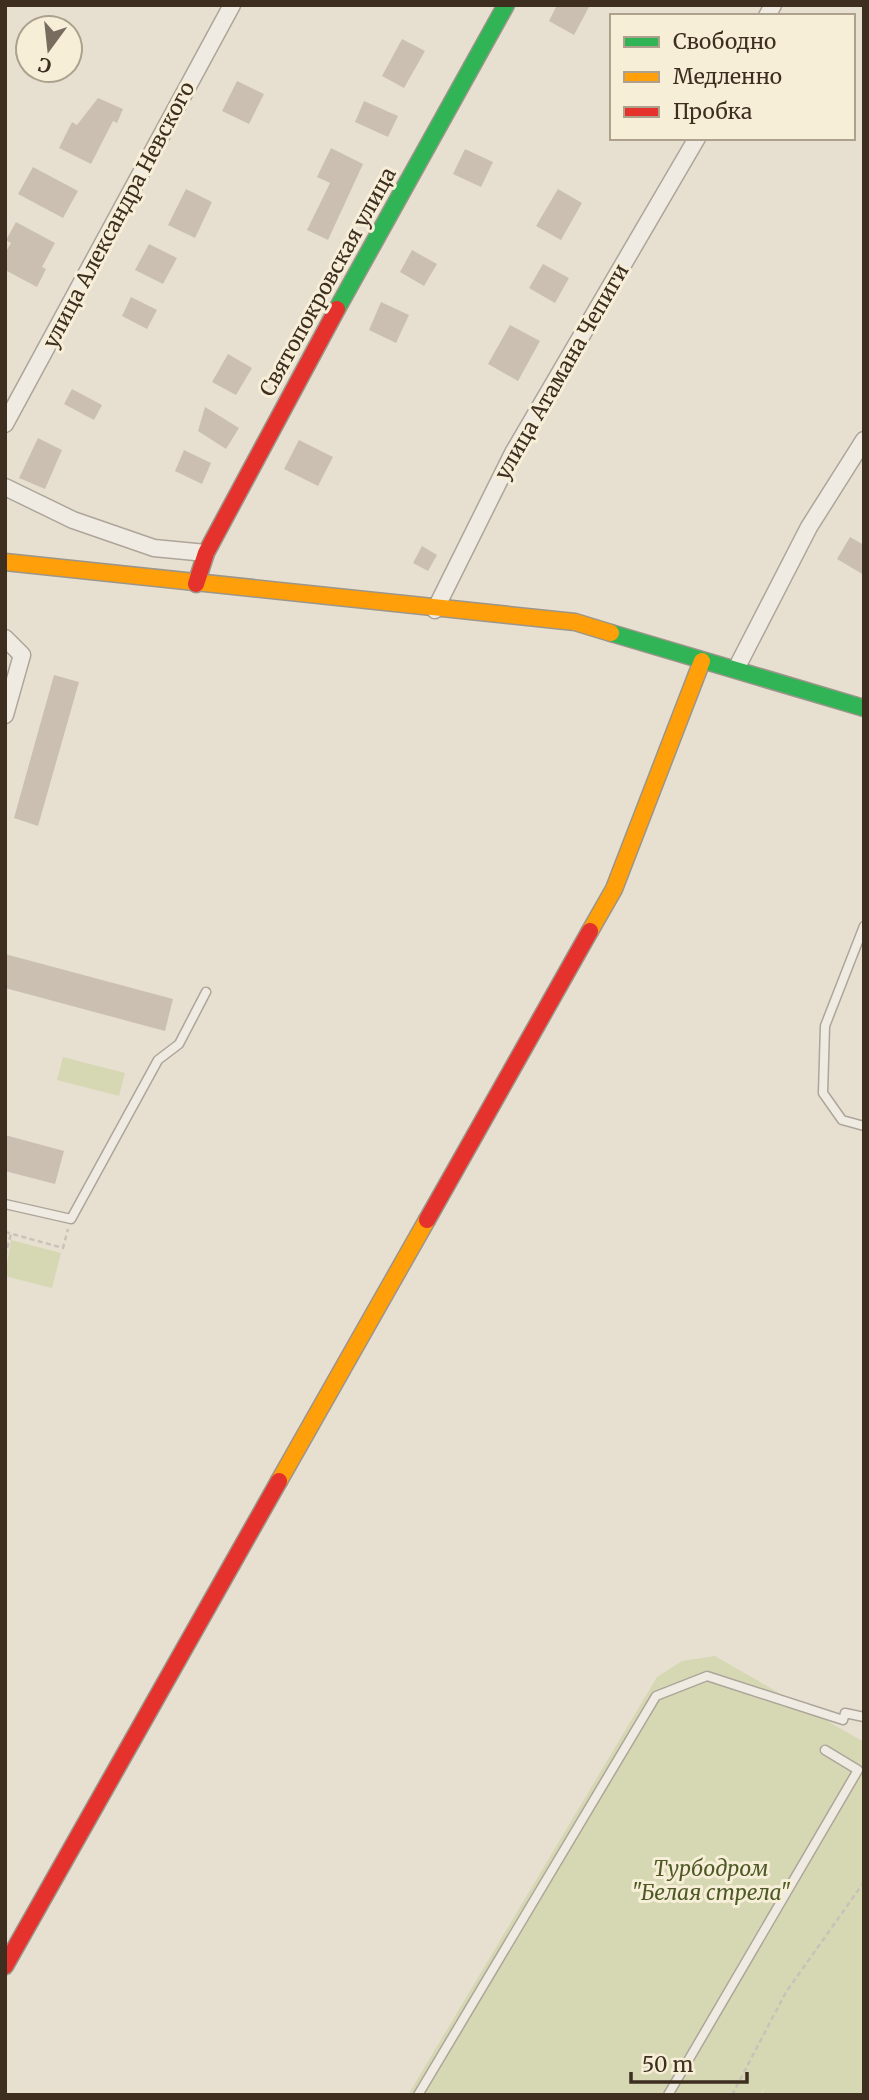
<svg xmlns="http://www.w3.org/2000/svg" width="869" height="2100" viewBox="0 0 869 2100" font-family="Merriweather,serif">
<rect width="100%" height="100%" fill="#e7e0d1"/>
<!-- green -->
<path fill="#d6d7b3" d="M63 1057 125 1073 119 1096 57 1080Z
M11 1240 61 1253 52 1288 5 1276Z
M715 1656 864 1742V2095H762L765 2087 760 2095H408L657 1677 682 1661Z"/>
<!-- building -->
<path fill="#cbbfb2" d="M557 5H590L574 35 549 21Z
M402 39 425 51 404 88 382 76Z
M237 81 264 94 249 124 222 111Z
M98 98 123 109 117 123 113 121 91 164 59 148 72 122 77 125Z
M364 101 398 116 388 137 355 122Z
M331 148 363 164 328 240 307 230 330 183 317 177Z
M465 149 493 162 481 187 453 174Z
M33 167 78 191 63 218 18 194Z
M186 189 212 202 195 238 168 225Z
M558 189 582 203 561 240 536 226Z
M16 222 55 243 42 267 46 269 37 287 5 270V253L11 243 6 240Z
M149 244 177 258 163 284 135 270Z
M412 250 437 264 424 286 400 272Z
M543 264 569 278 555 303 529 288Z
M131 297 157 310 147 329 122 316Z
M381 302 409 315 396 343 369 330Z
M510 325 540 341 518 381 488 364Z
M228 354 252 368 236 395 212 382Z
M72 389 102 405 94 420 64 404Z
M205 407 239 428 226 449 198 431Z
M38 438 62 450 45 489 19 478Z
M299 440 333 457 318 486 284 469Z
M184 450 211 463 202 484 175 471Z
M850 537 864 545V575L837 559Z
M422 546 437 555 428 571 413 563Z
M54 675 79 682 38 826 14 818Z
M5 954 173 999 165 1031 5 988Z
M5 1135 64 1151 55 1184 5 1171Z"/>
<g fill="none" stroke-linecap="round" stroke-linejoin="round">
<defs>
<path id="lane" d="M864 926 825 1026 823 1093 842 1120 864 1126
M5 1204 71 1219 158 1060 179 1044 206 992
M418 2095 656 1696 707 1676 843 1720 845 1713 864 1717
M668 2095 858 1770 825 1750"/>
<path id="street" d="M767 16 773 5
M5 424 232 5
M5 487 73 520 154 548 206 553
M435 610 513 453 697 138
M5 638 22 655 5 715
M736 669 809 527 864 440"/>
<path id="fast" d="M337 309 506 5
M611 633 864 708"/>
<path id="slow" d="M5 562 575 622 611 633
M590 931 614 889 702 661
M279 1481 427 1220"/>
<path id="jam" d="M196 584 206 553 337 309
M427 1220 590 931
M5 1966 279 1481"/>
</defs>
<!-- lane casing -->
<use href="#lane" stroke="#ada599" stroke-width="11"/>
<!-- street casing -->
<use href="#street" stroke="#ada599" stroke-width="19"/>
<!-- fast casing -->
<use href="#fast" stroke="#9c958a" stroke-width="19"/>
<!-- slow casing -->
<use href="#slow" stroke="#9c958a" stroke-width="19"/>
<!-- jam casing -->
<use href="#jam" stroke="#9c958a" stroke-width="19"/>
<!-- path -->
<path stroke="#c8c2b9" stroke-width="2.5" stroke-dasharray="5 3.5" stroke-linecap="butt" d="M5 1232 63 1248 68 1229
M5 1256 11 1234
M732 2095 786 1992 864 1882"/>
<!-- lane -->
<use href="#lane" stroke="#efebe3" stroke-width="8"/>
<!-- street -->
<use href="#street" stroke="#efebe3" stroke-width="16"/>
<!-- fast -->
<use href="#fast" stroke="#30b455" stroke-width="16"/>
<!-- slow -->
<use href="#slow" stroke="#ff9f0a" stroke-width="16"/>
<!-- jam -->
<use href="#jam" stroke="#e5322d" stroke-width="16"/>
</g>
<g text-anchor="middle" stroke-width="6" stroke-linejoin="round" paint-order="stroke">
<!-- street labels -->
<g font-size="21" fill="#3d2e20" stroke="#f7eed8">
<text transform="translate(119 215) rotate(-62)" y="7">улица Александра Невского</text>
<text transform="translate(328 282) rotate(-61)" y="7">Святопокровская улица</text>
<text transform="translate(562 372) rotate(-60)" y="7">улица Атамана Чепиги</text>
</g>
<!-- park labels -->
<g font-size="21" font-style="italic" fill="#4d5a26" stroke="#f7eed8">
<text x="711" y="1876">Турбодром<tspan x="711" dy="24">"Белая стрела"</tspan></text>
</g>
</g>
<!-- border -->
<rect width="869" height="2100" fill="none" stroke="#3d2e20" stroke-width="14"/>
<!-- legend -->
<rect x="610" y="14" width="245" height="126" fill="#f7eed8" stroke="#ada18e" stroke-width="2"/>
<rect x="624" y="37" width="35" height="10" fill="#30b455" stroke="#ada18e" stroke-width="2"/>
<text x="673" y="49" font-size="21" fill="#3d2e20">Свободно</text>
<rect x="624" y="72" width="35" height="10" fill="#ff9f0a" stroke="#ada18e" stroke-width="2"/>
<text x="673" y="84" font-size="21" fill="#3d2e20">Медленно</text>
<rect x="624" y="107" width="35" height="10" fill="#e5322d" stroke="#ada18e" stroke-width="2"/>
<text x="673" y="119" font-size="21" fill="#3d2e20">Пробка</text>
<!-- north arrow -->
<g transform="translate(49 49) rotate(195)"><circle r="33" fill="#f7eed8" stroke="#ada18e" stroke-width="2"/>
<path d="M0-5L12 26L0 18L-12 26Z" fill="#786c5e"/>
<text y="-10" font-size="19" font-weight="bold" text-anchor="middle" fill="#3d2e20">С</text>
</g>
<!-- scale -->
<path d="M631 2072v10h116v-10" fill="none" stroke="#3d2e20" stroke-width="3.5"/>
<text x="642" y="2072" font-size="21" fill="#3d2e20" stroke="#f7eed8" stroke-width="5" paint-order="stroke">50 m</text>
</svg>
